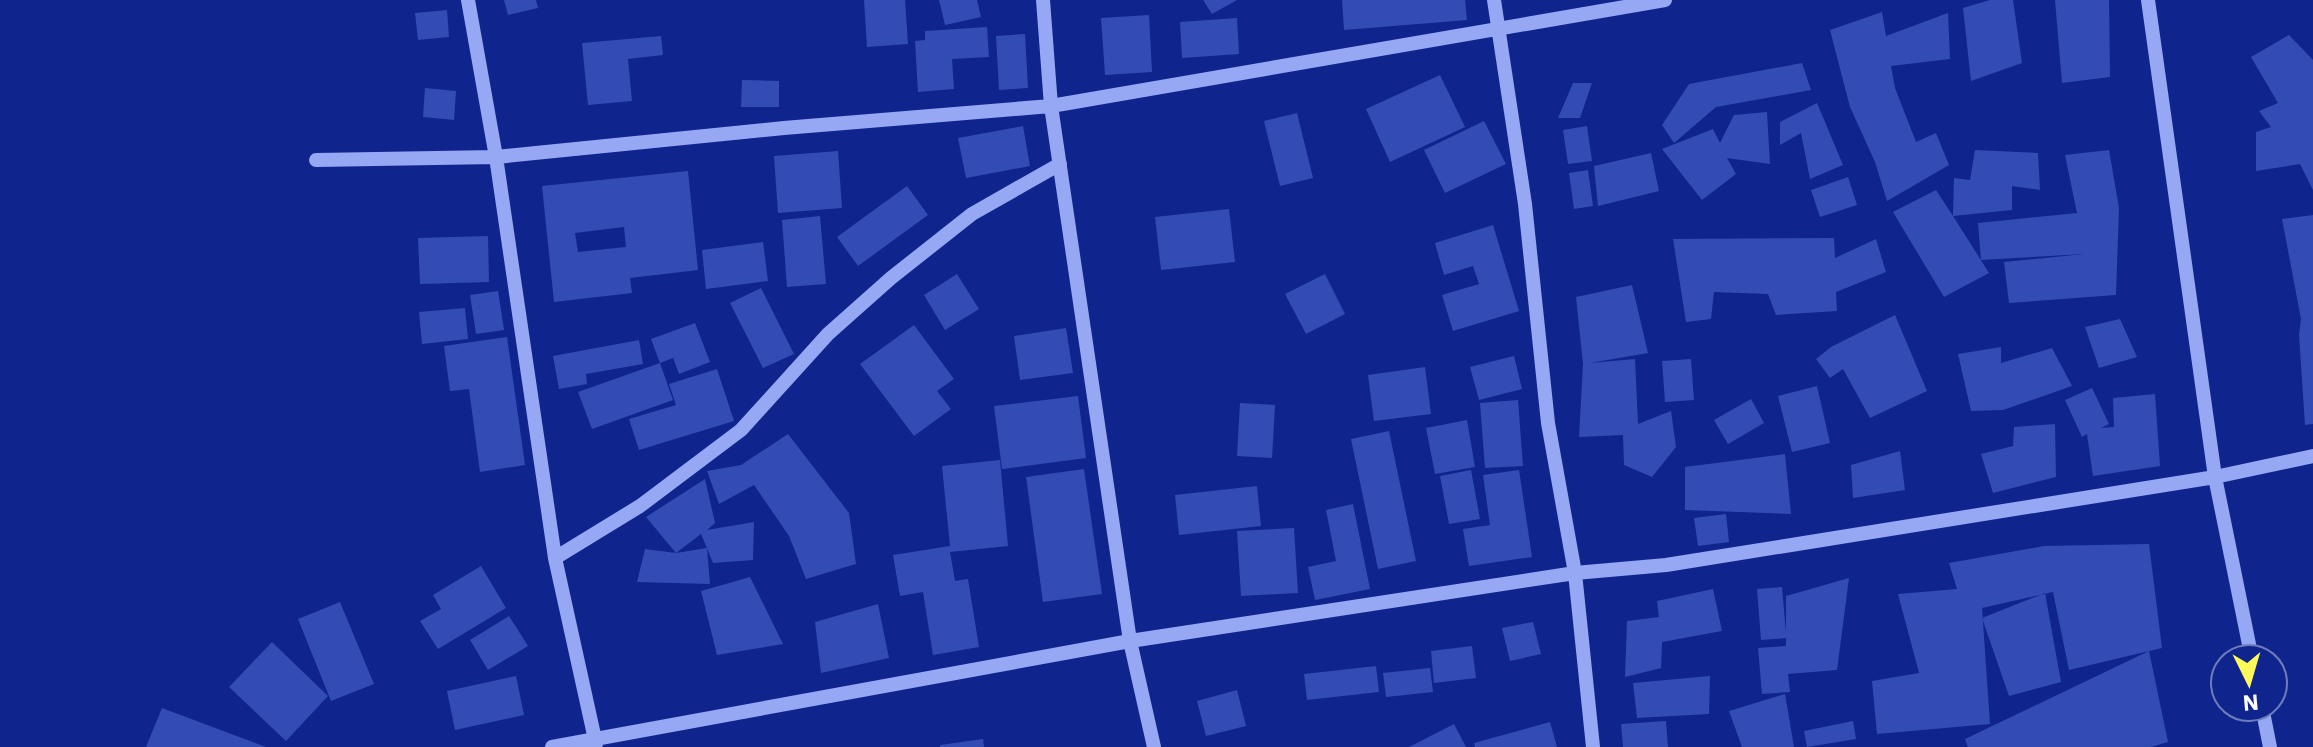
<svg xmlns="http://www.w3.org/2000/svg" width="2313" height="747" viewBox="0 0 2313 747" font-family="'IBM Plex Sans',sans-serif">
<rect width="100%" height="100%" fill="#0f258d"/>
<!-- building -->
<path fill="#334bb5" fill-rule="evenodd" d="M504 0H536L538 8 508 15Z
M864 0H905L908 44 867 47Z
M939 0H977L981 17 945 25Z
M1203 0H1237L1212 14Z
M1342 0H1465L1467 20 1344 30Z
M1990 0H2013L2022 63 1971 81 1963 8Z
M2055 0H2109L2110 77 2062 83Z
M447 10 449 37 418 40 415 13Z
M1882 12 1886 36 1948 13 1950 59 1891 66 1895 88 1916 142 1936 133 1949 165 1887 201 1875 162 1850 107 1830 30Z
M1149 15 1152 72 1105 75 1101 18Z
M1237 18 1239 54 1182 58 1180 22Z
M987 27 989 57 952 59 954 89 918 92 915 41 925 40V31Z
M1025 34 1028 88 999 90 996 36Z
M2289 35 2313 60V190L2300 164 2256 171V132L2271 127 2259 111 2278 103 2251 57Z
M661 36 663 55 628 59 632 101 588 105 582 43Z
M1802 63 1811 90 1716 107 1674 143 1662 125 1689 84Z
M1440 75 1465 127 1390 162 1366 109Z
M742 80 779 81V107H741Z
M1573 83H1592L1580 118H1558Z
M425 88 456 91 454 120 423 117Z
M1817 103 1843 165 1810 179 1801 133 1780 145V122Z
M1767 112 1770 164 1727 158 1736 174 1702 200 1662 149 1713 129 1720 143 1734 115Z
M1297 113 1313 178 1280 186 1264 121Z
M1484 121 1506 164 1445 193 1424 150Z
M1023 126 1030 166 966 178 958 138Z
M1587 126 1592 161 1568 164 1563 130Z
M1975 150 2038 153 2040 190 2012 186V210L1953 216 1989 273 1944 297 1893 212 1936 190 1953 216 1954 178 1970 180Z
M2109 150 2119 208 2116 295 2009 303 2004 262 2084 254 1981 260 1978 223 2077 213 2065 155Z
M838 151 842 208 778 213 774 156Z
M1651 153 1659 191 1598 206 1594 166Z
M1588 170 1593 206 1574 209 1569 173Z
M688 171 698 270 630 278 632 293 554 302 542 186ZM624 227 626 247 578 252 575 233Z
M1848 177 1857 205 1820 217 1811 190Z
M907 186 928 215 858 266 837 237Z
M1229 209 1235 262 1161 270 1155 217Z
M2313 215V424L2305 425 2299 335 2301 319 2282 219Z
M820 216 826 284 787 287 782 220Z
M1493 225 1519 311 1453 331 1442 295 1479 284 1473 266 1444 275 1435 243Z
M488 236 489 282 420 284 418 238Z
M1834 238 1835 258 1876 239 1886 272 1836 292 1837 311 1776 315 1768 294 1714 292 1711 319 1686 322 1673 239Z
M763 242 768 281 706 289 702 250Z
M957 274 979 309 945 330 924 295Z
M1325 274 1345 314 1306 334 1285 294Z
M1632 285 1648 353 1590 363 1635 359 1638 424 1671 411 1676 447 1652 477 1624 465 1623 435 1579 437 1583 364 1576 297Z
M761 288 794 354 763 368 730 303Z
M498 291 504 330 476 334 470 295Z
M465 308 468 339 422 344 419 312Z
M1895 315 1927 391 1870 418 1843 369 1830 378 1816 359 1831 347Z
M2120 319 2137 357 2099 368 2085 327Z
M695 323 710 362 679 374 673 358 660 363 651 339Z
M914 325 954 379 937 391 951 409 914 436 860 364Z
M1066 328 1073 373 1020 380 1014 336Z
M507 337 525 465 480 472 469 389 450 391 444 346Z
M639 340 643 364 586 374 587 384 559 389 553 356Z
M2001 347V363L2052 348 2072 386 2003 410 1971 411 1958 354Z
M1514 356 1522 389 1479 400 1470 367Z
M1691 359 1694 400 1665 402 1662 361Z
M660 363 673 400 592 429 578 392Z
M1425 367 1431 414 1374 421 1368 375Z
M717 369 734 421 639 450 629 419 676 405 669 384Z
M1817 386 1830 443 1792 452 1778 396Z
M2092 388 2109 424 2101 428 2114 427 2113 398 2155 394 2160 466 2093 476 2087 434 2082 437 2065 400Z
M1078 396 1086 458 1002 469 994 406Z
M1751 399 1764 423 1728 444 1714 420Z
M1518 400 1523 466 1485 468 1480 403Z
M1240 403 1275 405 1272 458 1237 456Z
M1467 420 1475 467 1435 474 1426 428Z
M2055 424 2056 477 1993 493 1981 454 2013 446 2014 427Z
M1389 431 1416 561 1378 569 1351 439Z
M788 434 849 513 856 564 806 579 789 536 754 485 719 504 707 471 741 465Z
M1900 451 1905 490 1853 498 1851 465Z
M1785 454 1791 514 1685 510V467Z
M1000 460 1008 546 950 552 955 581 968 579 979 647 933 655 923 592 900 596 893 555 950 546 942 466Z
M1084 469 1102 594 1043 602 1026 477Z
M1471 470 1480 519 1449 524 1440 476Z
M1519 470 1532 557 1469 566 1463 529 1490 525 1483 475Z
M705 479 715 523 707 530 754 522 753 560 713 563 707 548 710 584 637 582 645 549 676 553 646 517ZM701 534 707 548 676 553Z
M1257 486 1261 526 1179 535 1175 495Z
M1353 504 1370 589 1315 600 1308 567 1336 561 1326 510Z
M1726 514 1729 542 1698 546 1694 518Z
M1294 528 1298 593 1241 596 1237 531Z
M2149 544 2162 648 2069 670 2053 592 1982 608 1990 724 1877 734 1872 681 1919 673 1898 594 1957 589 1949 563 2044 546Z
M481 566 506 608 438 649 420 621 441 609 433 595Z
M750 577 783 644 717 655 701 591Z
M1849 578 1837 670 1788 674 1790 692 1762 694 1758 648 1786 646V638L1761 640 1757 589 1782 587 1786 633V596Z
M1713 589 1722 631 1662 642 1661 668 1625 677 1627 621 1659 617 1657 601Z
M2045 593 2061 682 2009 696 1982 618Z
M340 602 374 684 331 701 298 619Z
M878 604 889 658 821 673 815 622Z
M509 616 528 646 488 670 470 640Z
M1533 622 1541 654 1510 661 1502 628Z
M272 642 328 696 286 741 229 687Z
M1472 646 1476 678 1434 683 1431 651Z
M2149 651 2168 742 2151 747H1968L1965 739Z
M1376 666 1379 692 1307 700 1304 674Z
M1430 668 1433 692 1386 697 1383 673Z
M516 676 524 715 455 730 447 691Z
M1710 676 1709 714 1637 718 1633 683Z
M1237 690 1246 726 1206 736 1197 701Z
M1785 694 1794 747H1742L1729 711Z
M162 708 266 747H146Z
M1666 721 1668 747H1623L1621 724Z
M1853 721 1856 739 1807 747 1804 731Z
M1550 722 1557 747H1475L1474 743Z
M1454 724 1466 747H1409Z
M983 739 984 747H940V745Z"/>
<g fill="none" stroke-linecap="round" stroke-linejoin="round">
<!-- minor -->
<path stroke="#96a8f3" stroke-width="14" d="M468 0 496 157 555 558 596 744
M1043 0 1051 106 1130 641 1154 747
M1494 0 1525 204 1548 423 1575 573 1593 747
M2148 0 2215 477 2252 659
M316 160 496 157 784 128 1051 106 1665 0
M555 558 640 506 741 430 828 334 891 278 972 214 1060 164
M2262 707 2270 747
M552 747 1130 641 1575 573 1666 565 2215 477 2313 456"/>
</g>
<!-- north arrow -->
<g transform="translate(2249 683) rotate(175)"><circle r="38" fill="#0f258d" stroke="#6f7cbb" stroke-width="2"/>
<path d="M0-6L14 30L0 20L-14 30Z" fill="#fffa58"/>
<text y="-12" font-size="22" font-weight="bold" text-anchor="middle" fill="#ffffff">N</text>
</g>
</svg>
